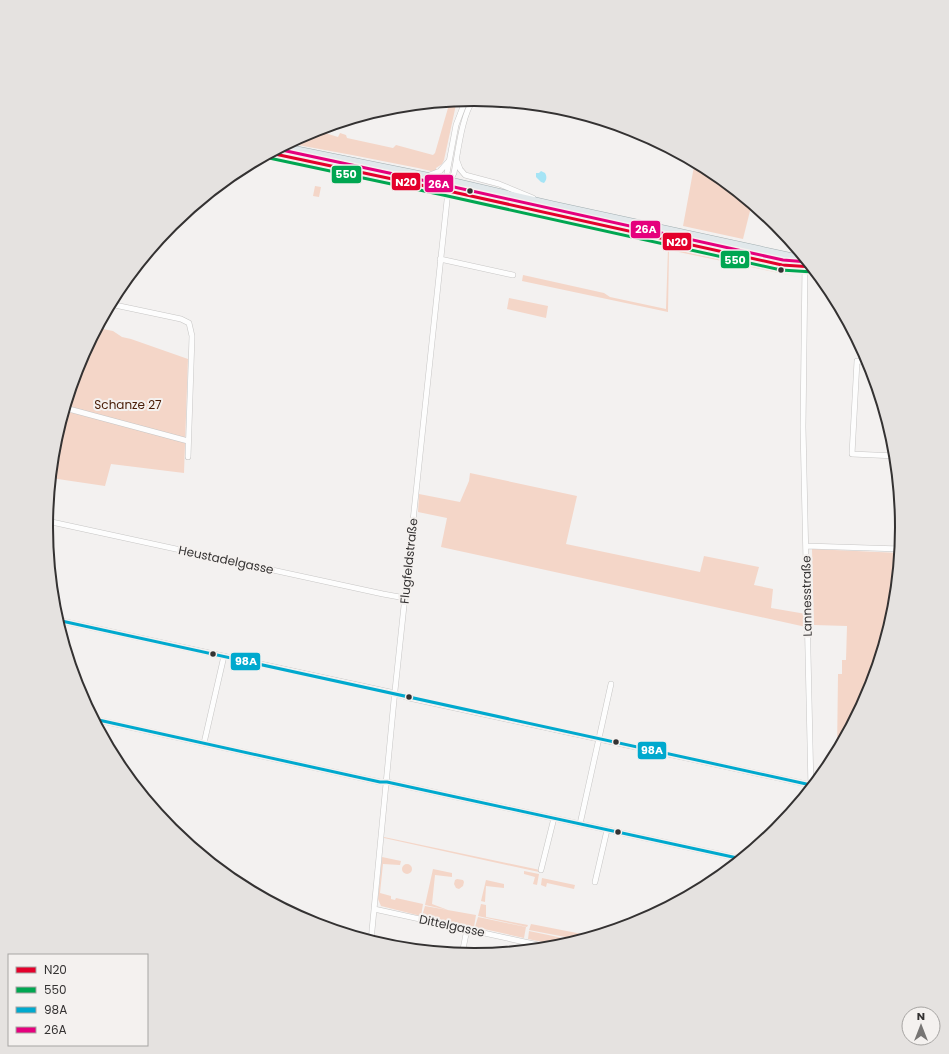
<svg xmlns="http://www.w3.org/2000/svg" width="949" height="1054" viewBox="0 0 949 1054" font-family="Poppins,sans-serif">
<rect width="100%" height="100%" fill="#f3f1f0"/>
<!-- green -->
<path fill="#f4d6c8" d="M457 100 444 160 442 164 436 168V170L431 171 418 168 352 155 287 143 315 130 338 137 340 133 346 135 347 138 393 148 396 145 433 155 435 153 450 101Z
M277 149 324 158 323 160 273 151Z
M695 161 713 171 752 203 743 239 683 226Z
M295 162 353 175 354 176 294 164Z
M392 183 436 192V195L390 185Z
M315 186 321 187 319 197 313 196Z
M458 189 739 250 789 260 788 261 741 254 458 191Z
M562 220 599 229 598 230 562 222Z
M671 244 766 265V267L669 245Z
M668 248 803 278 669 250 668 312 522 281 523 275 604 293 610 297 666 309Z
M509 298 548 306 546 318 507 309Z
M98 328 113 331 122 337 131 339 188 359 184 473 111 464 105 486 51 478 55 441 79 363Z
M470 473 577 496 566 544 700 572 704 556 759 567 754 585 773 589 771 608 806 614V627L441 547 447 518 418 512 419 494 460 502 469 481Z
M812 549 900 553 895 611 870 691 837 753 838 674H842V660H846L847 626 814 625Z
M384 837 540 870 539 872 384 838Z
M382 857 401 861 400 865 383 864 380 893 391 896V899L395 900 396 898 423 904 421 916 381 906 378 899Z
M402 869a5 5 0 1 1 10 0a5 5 0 1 1-10 0Z
M433 869 452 873V877L435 875 432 904 448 910 425 905Z
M524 871 539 874 537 885 533 884 535 877 524 874Z
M542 878 575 885 574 889 547 883 546 887 541 885Z
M457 879 463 880 464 882 463 886 459 889 456 888 454 884 455 880Z
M486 880 504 884V888L486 886 485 902 481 901Z
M481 904 486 905V917L528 925 527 927 478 916Z
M425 906 476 915 474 927 422 916Z
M478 917 526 927 524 938 475 927Z
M531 924 582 934 581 940 529 930Z
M529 931 577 941 562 946 528 939Z"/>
<!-- water -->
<path fill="#a5e4f5" d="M541 171 545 173C547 176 547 180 544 183L541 182 536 177V173H539Z"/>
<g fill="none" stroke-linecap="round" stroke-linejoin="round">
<defs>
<path id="minor" d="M457 161 460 169 465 175 499 184 533 198
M427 176 440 171 448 162
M450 181 447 173 456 125 466 99
M440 259 513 275
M805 264 803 427 811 789
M110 304 181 319 189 323 192 336 188 457
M870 362 857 361 852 454 896 456
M65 408 188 441
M47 521 383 594 405 598
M806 546 901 549
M57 620 390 692 409 698 811 785
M93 719 380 782H387L742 859
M204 743 224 656
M580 824 611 684
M541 870 554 818
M595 882 607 830
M374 909 552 948
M371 941 394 700 448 191 450 181 454 173C458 152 462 114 474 99
M462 954 467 929"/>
<path id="major" d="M282 147 446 180 553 205 807 260
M270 153 444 190 782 265 813 267"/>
</defs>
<!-- minor casing -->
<use href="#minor" stroke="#c7c6c5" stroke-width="6"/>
<!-- major casing -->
<use href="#major" stroke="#a2aeb1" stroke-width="8"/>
<!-- minor -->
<use href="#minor" stroke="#fdfdfd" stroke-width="5"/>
<!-- major -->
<use href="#major" stroke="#e1e8eb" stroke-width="7"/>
<defs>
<path id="bus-1" d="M270 153 444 190 782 265 813 267"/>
<path id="bus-2" d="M269 158 443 195 781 270 813 272"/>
<path id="bus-3" d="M57 620 811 785
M94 719 380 782H387L742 859"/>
<path id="bus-4" d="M277 149 445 185 783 260 808 262"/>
</defs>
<!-- bus-1 casing -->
<use href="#bus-1" stroke="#f4f1ef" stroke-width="6"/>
<!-- bus-2 casing -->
<use href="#bus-2" stroke="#f4f1ef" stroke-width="6"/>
<!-- bus-3 casing -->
<use href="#bus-3" stroke="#f4f1ef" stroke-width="6"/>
<!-- bus-4 casing -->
<use href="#bus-4" stroke="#f4f1ef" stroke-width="6"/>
<!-- bus-1 -->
<use href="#bus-1" stroke="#e4002b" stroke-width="3"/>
<!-- bus-2 -->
<use href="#bus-2" stroke="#00a651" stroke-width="3"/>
<!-- bus-3 -->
<use href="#bus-3" stroke="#00a9ce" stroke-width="3"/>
<!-- bus-4 -->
<use href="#bus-4" stroke="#e5007d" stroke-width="3"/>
</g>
<!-- markers -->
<g fill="#343232" stroke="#f4f1ef" stroke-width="1.5">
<circle cx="470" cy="191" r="3.5"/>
<circle cx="781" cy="270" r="3.5"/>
<circle cx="213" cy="654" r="3.5"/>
<circle cx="409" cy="697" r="3.5"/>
<circle cx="616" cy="742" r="3.5"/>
<circle cx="618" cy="832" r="3.5"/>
</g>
<g text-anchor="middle" stroke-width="4" stroke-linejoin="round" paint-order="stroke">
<!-- park labels -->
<g font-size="12" fill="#481c06" stroke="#f4f1ef">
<text x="128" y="409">Schanze 27</text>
</g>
<!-- street labels -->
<g font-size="12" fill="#343232" stroke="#f4f1ef">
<text transform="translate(226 560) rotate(12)" y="4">Heustadelgasse</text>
<text transform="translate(409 561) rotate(-84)" y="4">Flugfeldstraße</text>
<text transform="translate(807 596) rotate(-91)" y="4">Lannesstraße</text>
<text transform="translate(452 926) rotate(12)" y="4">Dittelgasse</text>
</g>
</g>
<!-- crop -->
<path d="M0 0H949V1054H0ZM53 527a421 421 0 1 1 842 0a421 421 0 1 1-842 0Z" fill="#e5e2e0" fill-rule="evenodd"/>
<path fill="none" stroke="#343232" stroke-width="2" d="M53 527a421 421 0 1 1 842 0a421 421 0 1 1-842 0Z"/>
<g stroke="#f4f1ef" stroke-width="1.5">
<rect x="331" y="165" width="31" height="19" rx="4" fill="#00a651"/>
<rect x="391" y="172" width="30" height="19" rx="4" fill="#e4002b"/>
<rect x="424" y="174" width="30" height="19" rx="4" fill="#e5007d"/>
<rect x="630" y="220" width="31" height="19" rx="4" fill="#e5007d"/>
<rect x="662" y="232" width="30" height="19" rx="4" fill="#e4002b"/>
<rect x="720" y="250" width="30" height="19" rx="4" fill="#00a651"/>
<rect x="230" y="652" width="31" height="19" rx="4" fill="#00a9ce"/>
<rect x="637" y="741" width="30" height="19" rx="4" fill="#00a9ce"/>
</g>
<g font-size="11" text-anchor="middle" font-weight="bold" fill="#fff">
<text x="346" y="178">550</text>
<text x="406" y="186">N20</text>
<text x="439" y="188">26A</text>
<text x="646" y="233">26A</text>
<text x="677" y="246">N20</text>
<text x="735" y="264">550</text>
<text x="246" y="665">98A</text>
<text x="652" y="754">98A</text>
</g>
<!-- legend -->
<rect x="8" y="954" width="140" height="92" fill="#f4f1ef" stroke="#a7a5a3"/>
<rect x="16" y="967" width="20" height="6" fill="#e4002b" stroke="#a7a5a3"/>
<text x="44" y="974" font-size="12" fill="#343232">N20</text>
<rect x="16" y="987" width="20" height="6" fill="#00a651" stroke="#a7a5a3"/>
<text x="44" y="994" font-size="12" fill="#343232">550</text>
<rect x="16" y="1007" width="20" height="6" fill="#00a9ce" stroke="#a7a5a3"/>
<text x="44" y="1014" font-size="12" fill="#343232">98A</text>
<rect x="16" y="1027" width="20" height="6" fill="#e5007d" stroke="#a7a5a3"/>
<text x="44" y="1034" font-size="12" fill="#343232">26A</text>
<!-- north arrow -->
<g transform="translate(921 1026)"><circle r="19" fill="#f4f1ef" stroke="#a7a5a3"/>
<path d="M0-3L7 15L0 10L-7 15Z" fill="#777574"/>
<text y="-6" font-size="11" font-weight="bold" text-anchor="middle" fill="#343232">N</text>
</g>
</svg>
